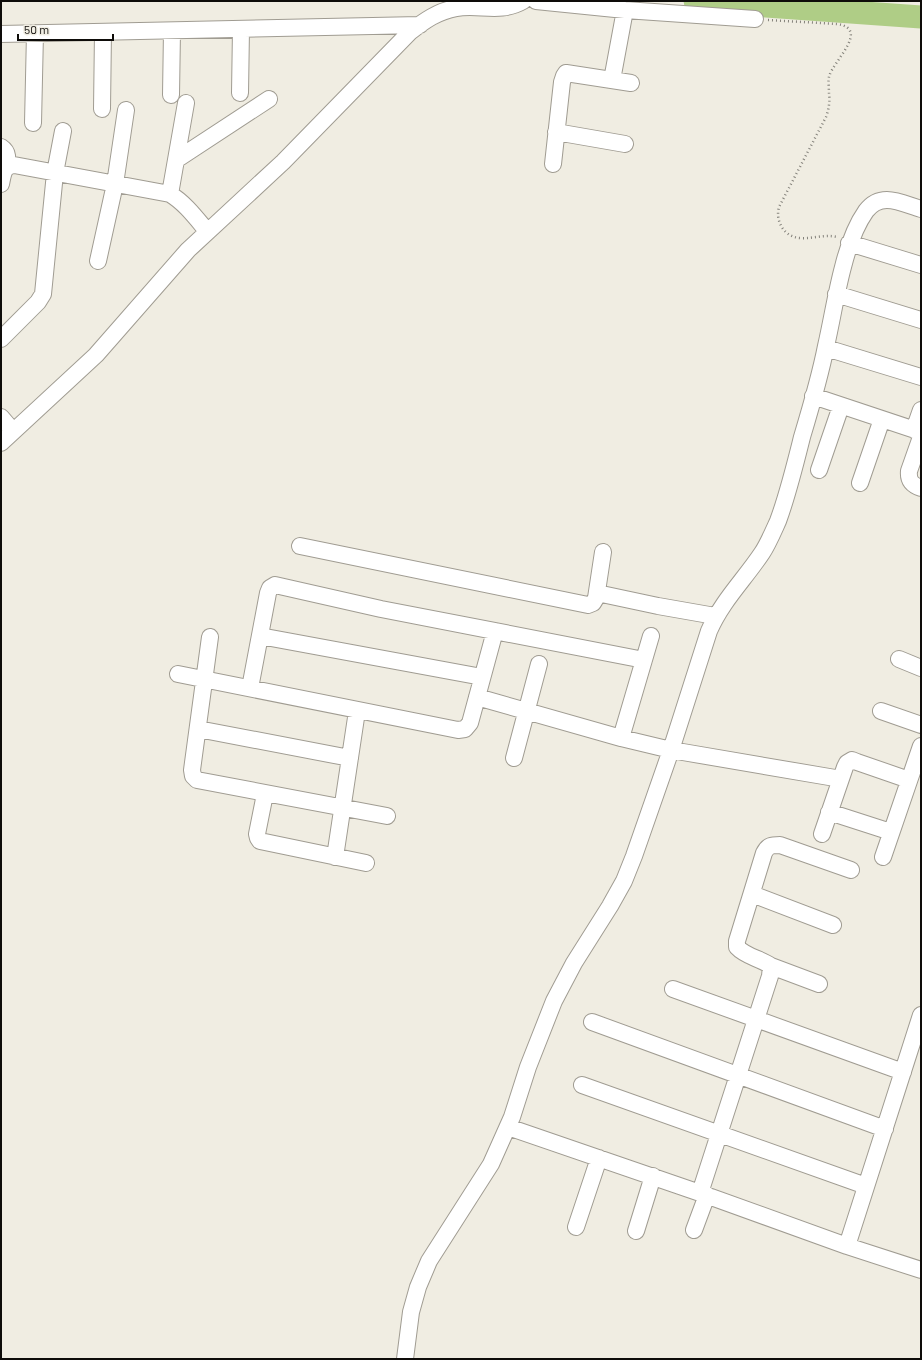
<svg xmlns="http://www.w3.org/2000/svg" width="922" height="1360" viewBox="0 0 922 1360" font-family="Barlow,sans-serif">
<rect width="100%" height="100%" fill="#f0ede2"/>
<g fill="none" stroke-linecap="round" stroke-linejoin="round">
<!-- river -->
<path stroke="#afcd86" stroke-width="23" d="M695 1 921 17"/>
<defs>
<path id="minor" d="M536 1 625 10 755 19
M1 34 420 25
M612 80 625 10
M240 93 241 29
M171 95 172 31
M102 109 103 32
M33 123 35 33
M556 132 625 144
M1 147C10 153 7 160 5 169
M176 160 269 99
M553 164 562 82 564 76 566 73 631 83
M1 184C3 175 3 166 14 165L170 194C185 203 196 218 207 231
M170 194 186 103
M849 243 921 265
M98 261 115 184 126 110
M836 294 921 320
M1 339 38 302 43 294 55 173 63 131
M826 348 921 377
M813 396 921 432
M1 417 13 431
M914 430 921 410
M921 437 909 471C908 481 912 485 921 488
M1 443 96 355 188 250 283 162 410 32C424 21 438 11 456 8 480 4 500 14 523 1
M819 470 841 406
M860 483 882 419
M300 546 588 605 593 603 596 598 603 552
M597 593 658 606 715 616
M260 636 482 677
M210 637 192 770 193 776 197 780 387 816
M899 659 921 668
M178 674 458 730 465 729 470 723 495 631
M250 688 268 593 270 588 275 585 381 609 644 660
M477 697 621 738 671 750 841 779
M881 711 921 725
M198 729 350 758
M621 738 651 636
M514 758 539 664
M265 794 257 834 258 838 260 841 366 863
M829 812 891 832
M822 834 845 767 847 763 852 760 857 762 909 780
M335 857 357 711
M883 857 921 746
M752 894 833 925
M771 966 819 984
M673 989 903 1072
M592 1022 885 1129
M582 1085 866 1186
M508 1127 700 1193 847 1246 921 1270
M700 1193 770 976 771 966C760 958 746 957 737 947V941L764 853C768 845 772 845 780 845L851 870
M576 1227 599 1158
M694 1230 707 1195
M636 1231 653 1176
M847 1246 921 1015
M405 1359 411 1312 418 1287 429 1261 491 1164 512 1117 528 1067 554 1001 574 963 610 906 624 881 634 856 671 750 709 631C722 601 744 580 762 553 768 544 773 532 778 521 788 494 795 465 802 437 811 407 820 377 826 346 832 320 836 293 843 267 848 247 854 228 866 211 881 191 901 203 921 209"/>
</defs>
<!-- minor casing -->
<use href="#minor" stroke="#a09c92" stroke-width="18"/>
<!-- path -->
<path stroke="#84827b" stroke-width="2.5" stroke-dasharray="1 3" stroke-linecap="butt" d="M768 20 837 24C871 29 832 62 829 77 828 82 829 88 829 93 830 101 829 109 826 117L779 207C775 221 784 237 800 238 813 239 824 234 837 237"/>
<!-- minor -->
<use href="#minor" stroke="#fff" stroke-width="16"/>
</g>
<!-- border -->
<rect width="922" height="1360" fill="none" stroke="#0e0c09" stroke-width="4"/>
<!-- scale -->
<path d="M18 34v6h95v-6" fill="none" stroke="#0e0c09" stroke-width="2"/>
<text x="24" y="34" font-size="12" fill="#0e0c09" stroke="#f0ede2" stroke-width="3" paint-order="stroke">50 m</text>
</svg>
